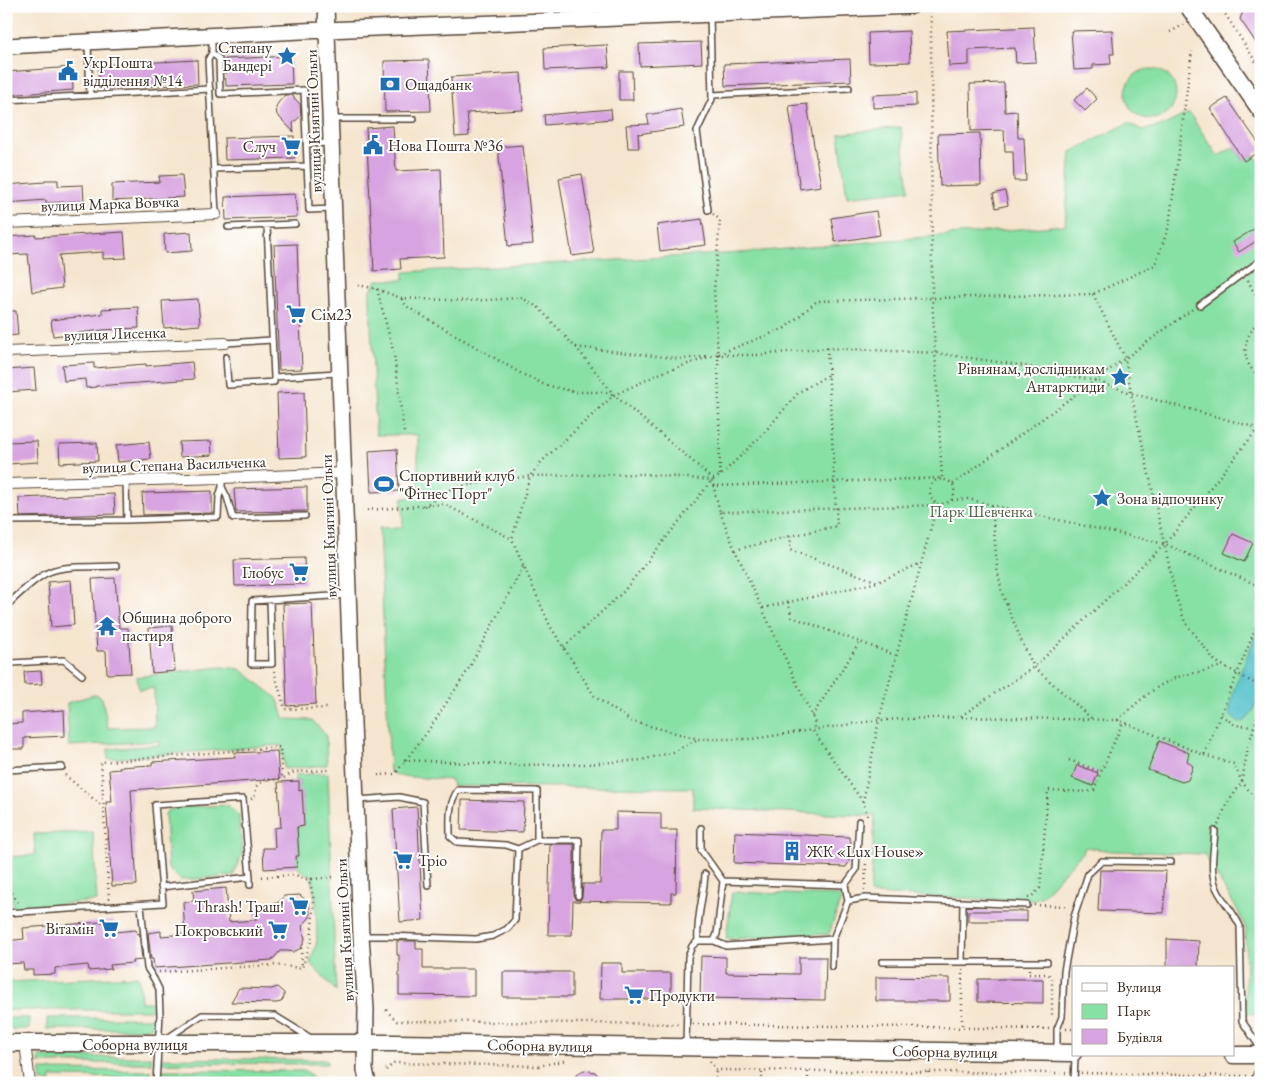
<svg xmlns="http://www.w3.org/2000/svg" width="1267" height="1089" viewBox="0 0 1267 1089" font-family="'EB Garamond',serif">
<rect width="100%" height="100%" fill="#fff"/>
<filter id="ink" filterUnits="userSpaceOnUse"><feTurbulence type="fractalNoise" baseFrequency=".02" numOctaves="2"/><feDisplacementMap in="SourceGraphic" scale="10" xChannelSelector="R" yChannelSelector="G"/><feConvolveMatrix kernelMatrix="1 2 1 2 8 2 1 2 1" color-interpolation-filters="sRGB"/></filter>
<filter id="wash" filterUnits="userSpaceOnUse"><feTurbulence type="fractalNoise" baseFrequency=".0096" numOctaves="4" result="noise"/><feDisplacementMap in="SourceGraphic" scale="20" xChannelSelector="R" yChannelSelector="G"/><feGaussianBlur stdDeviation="1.12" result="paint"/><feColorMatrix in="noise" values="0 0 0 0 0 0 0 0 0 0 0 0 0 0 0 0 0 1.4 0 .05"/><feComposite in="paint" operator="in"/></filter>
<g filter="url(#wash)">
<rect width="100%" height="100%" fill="#f5e5ce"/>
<!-- green -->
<path fill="#87e0a4" stroke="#618561" d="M1126 94a25 25 0 1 1 50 0a25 25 0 1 1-50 0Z
M1189 113 1218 156 1234 147 1244 161 1253 155 1261 162V1015L1245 1013 1246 929 1239 913 1204 854 1112 851 1085 847 1084 851 1042 896 1030 901 870 894 875 816 693 808V788L453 786 451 780 399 776 390 772 379 528 403 527 402 498 418 497V435H376L370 302V292L377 280H404V272L740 253 1065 225 1071 152 1128 123 1142 130 1162 126Z
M901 127 909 190 847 197 839 134Z
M221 667 240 669 277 698 285 719 312 720 326 735 327 765 284 769 281 745 108 759V749L159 745 160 741 69 746 67 703 96 694 102 698 108 728 155 727 154 688 139 690 137 677Z
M328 773 336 991 310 963 317 941 316 903 311 875 306 874 297 867 296 856H299L297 827 304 826 302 791H299V781H295V775Z
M228 805 239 816 242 854 233 876 181 880 168 869 165 814 167 811 175 808Z
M93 832 97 901 13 908 7 857 35 855 34 834Z
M732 892 842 896 829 934 726 939Z
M137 976 139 978 141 1002H154V1010H6V982Z
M6 1018H29V1029H6Z
M47 1018H154C154 1027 150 1028 142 1029H47Z
M39 1057H151V1063H39Z
M160 1058 327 1060V1064L161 1063Z
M41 1070 151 1071V1078L51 1077V1082H41Z
M161 1070 306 1071 315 1079 160 1078Z"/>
<!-- water -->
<path fill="#53c1cb" stroke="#477674" d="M1261 623V691L1252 713 1247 719 1243 722 1236 721 1229 714 1234 689 1240 673Z"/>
<g id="blocks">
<!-- building -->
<path fill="#d7a3e0" d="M1245 6H1261V50L1240 19Z
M1034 27 1036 62 1016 63 1015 48 969 50V65L949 66 947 31Z
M1112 30 1114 54H1110L1111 64 1093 65V69L1074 70 1071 31Z
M909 31 910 62 869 63 868 33Z
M701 42 702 63 640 66 639 44Z
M607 45 609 67 545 70 544 48Z
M291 56 292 84 226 86 225 59Z
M850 59 851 81 725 86 724 64Z
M197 60 198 84 100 89 98 65Z
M429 60 431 111 385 112 384 61Z
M72 67 73 90 6 95V72Z
M619 71H632L633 100H619Z
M521 73 523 110 467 113 469 136 455 137 451 77Z
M1004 83 1005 112 1017 111 1018 138H1024L1026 181H1014L1013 151H1005L1004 130 971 131 970 84Z
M1087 88 1097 99 1085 111 1074 100Z
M916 93V106L873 108V95Z
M285 95H293V97L300 104 301 116 293 123 294 132 277 115 276 107 278 103Z
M1227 98 1261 147V150L1244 161 1210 108Z
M807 104 821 186 800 189 793 144 794 143 789 106Z
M611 109 612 119 545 125 544 115Z
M681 109 684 127 638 134 639 148H628L626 125 649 124 647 115Z
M393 126 396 171 441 169 444 257 400 259 401 269 374 271 366 128Z
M980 133 981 185 940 186 938 134Z
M294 136 295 158 225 160 224 138Z
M523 145 533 244 508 246 498 147Z
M582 174 594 253 572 256 559 178Z
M182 175 184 197 112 201V184L160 182 159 176Z
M45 180H58V186L83 185 84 201 46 203V200L6 203V185L45 182Z
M1005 191 1008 205 996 208 993 194Z
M295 194 297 217 226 220 225 197Z
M876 211 880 235 835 242 831 218Z
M702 219 706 245 660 251 657 225Z
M1257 227 1261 232V238L1239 252 1233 242Z
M124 232 126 258 103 259V252L59 255 62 288 32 292 28 254 6 255V237L36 235V237Z
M191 232 192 251 165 253 164 234Z
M297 244 302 369 279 370 274 245Z
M198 299 200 325 164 328 162 301Z
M138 307 139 328 103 330 53 336 51 320 102 314V309Z
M6 311H16L18 335 6 336Z
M192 362 194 379 96 386V387L86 388 85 379 64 381 62 365 94 363V368L146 364V366Z
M34 368 36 390 6 392V370Z
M304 392 306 457 279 458 277 393Z
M37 441 38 462 8 464 7 442Z
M211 441 212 455 180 457 179 442Z
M149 442 151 459 118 462 116 445Z
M97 443 98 461 60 463 59 444Z
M397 449 399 491 371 492 369 451Z
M307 487V511L236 512 234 489Z
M212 491V513L143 515 142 493Z
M114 494 115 514 20 517 19 498Z
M1233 534 1253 543 1244 562 1224 553Z
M304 558 305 584 235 586 234 560Z
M115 578 119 628H128L131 673 107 674 106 651H97L92 579Z
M71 580 74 625 51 627 48 582Z
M312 603 316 704 287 706 283 604Z
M172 626 175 671 152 673 149 628Z
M41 671 42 684 25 685 24 672Z
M64 710 65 736 24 738V749H6V724L22 723V713Z
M1159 741 1189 753 1187 761 1193 766 1188 780 1182 782 1148 770Z
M277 751 279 779 131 790 137 885 112 886 106 802H112L109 770 120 769 119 767 152 765V762L235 757 234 753Z
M1077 765 1098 773 1093 786 1072 778Z
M299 781V791L302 790 304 826 297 827 299 856H296L297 867 264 869 263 848H275L274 828 281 827 278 782Z
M462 800 524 802 523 832 461 830Z
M417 807 423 920 400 922 393 809Z
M616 812 661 813V830H677L676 893H671V903L573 901 572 935H548L550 844H574V896L575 899 580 900 582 897 583 884H600L601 830H616Z
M735 832 849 837 851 841 849 862 846 867 734 863Z
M1100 870 1166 871 1164 913 1098 911Z
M226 888 229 922 256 920 255 912 259 906 268 905 269 904 278 903 284 896 300 895 309 903 310 917 302 926 305 939 301 948 293 952 288 951H280L272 960 154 968 153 959H151L148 933 161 931V936L185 934 183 902 194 901 193 891Z
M968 911H1027V921H968Z
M114 921V932L136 930 137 934 139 933 142 960 132 961 133 963 110 965 111 969 89 971 88 965 55 968V974L33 975V970H24L23 963 6 964V941L24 939 23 928Z
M1167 939 1199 941 1198 968H1167Z
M397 941H416V949H423V969H474V996L399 995V955H397Z
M701 956 726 957V973L799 974V957H826L825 1000 700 998Z
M601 963H622V973H671V999H600Z
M503 972H572V997H503Z
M876 977 950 978V1001H876Z
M978 979H1043V1003L978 1002Z
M277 987 284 993V997L281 1002 276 1003 231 1002 239 988 272 989Z
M584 1070 595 1072 604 1083H571L577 1074Z"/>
</g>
</g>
<g filter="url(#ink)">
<use href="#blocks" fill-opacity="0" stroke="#574638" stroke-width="1"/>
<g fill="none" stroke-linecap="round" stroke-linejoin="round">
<defs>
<path id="lane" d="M552 6V18
M212 38V53L208 60 216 214
M88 44 90 96
M212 53 219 59 220 94 304 90 309 210 333 209
M712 95 849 88
M6 100 210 89
M332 119H414
M306 144 330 143
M214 169 307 166
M708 210 697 131 712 99 710 15
M267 226 274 377 337 373
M228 227 295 224
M1200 305 1261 260
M225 343 272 340
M226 357 228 385 274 382V377
M222 487 227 497 233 518 305 516
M127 520 218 517 219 497 222 487V478
M7 521 127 520 126 481
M270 600 272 664H251L252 601 348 595
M6 607C14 598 38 576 49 572 64 565 98 567 116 566
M6 666 12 663 64 660 82 675
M6 770 62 767
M458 790 537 791V840L518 849 506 845 457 842 450 836C450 819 448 804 458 790Z
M357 800 399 797 423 802 428 886
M701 828V850L723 881 717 934 714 941
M1215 831C1214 851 1208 875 1219 893 1226 905 1234 913 1240 926L1242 1021 1261 1049
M537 840H579L578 896
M250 877V885
M723 881 845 885 856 870 859 821
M845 885 848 901
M141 905 147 968 154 979 159 989 160 1015 156 1083
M6 913 163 903C160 871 158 838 155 805L243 799 250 877 161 887
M362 936H385L476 939 493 936 507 929 515 920 518 849
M698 941C696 918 704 896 705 874
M882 962H1047
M962 962 963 902
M832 967 833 939
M166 1039 202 1015 275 1016 309 1037
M686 1046 688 957 692 946 698 941H714L726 946 833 939 848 901 865 898 1027 905
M1057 1050V1029L1062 1017 1064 971 1074 917 1088 874 1102 861 1171 862
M1074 1083 1075 1056"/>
<path id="street" d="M6 223 216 214
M6 352 225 343
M6 484 222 478 343 473
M25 1043 30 1083"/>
<path id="secondary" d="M326 6 361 936 366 1009 365 1070 368 1083
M6 46 301 31 912 6
M1259 1083 1261 1076"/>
<path id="primary" d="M1188 6 1261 111
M6 1043H395L1073 1053
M1233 1055H1261"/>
</defs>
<!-- lane casing -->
<use href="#lane" stroke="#574638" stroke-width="8"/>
<!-- street casing -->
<use href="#street" stroke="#574638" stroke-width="12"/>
<!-- secondary casing -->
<use href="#secondary" stroke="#574638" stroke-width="18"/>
<!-- primary casing -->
<use href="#primary" stroke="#574638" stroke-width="19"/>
<!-- path -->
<path stroke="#574638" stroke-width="2.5" stroke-dasharray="1 4" stroke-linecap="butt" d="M1220 6 1261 70
M1170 32 1185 24
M713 214 720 220 714 290 718 354 661 373 614 395 542 461 530 476 512 539 550 626 595 697 631 721 698 739H752L879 720 960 717 1118 720 1204 755 1261 615
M1248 280 1261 308
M358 285 377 289 401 298 467 301 522 298 539 308 575 347 683 359 709 356
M377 289 394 354 404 433
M1093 294 1125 358 1131 393 1176 597 1185 622 1215 661 1261 687
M402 299 406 306 426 318 522 374 545 385 576 392H604L614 395
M1261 319C1249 330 1241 347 1248 363 1251 369 1256 374 1261 379
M576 347 614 395 703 470 711 479
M827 348 837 526 791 536 790 550 878 582
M718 354 720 475
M719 354 785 328 817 301 1093 294 1155 265 1169 226 1192 51
M717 355H758L827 348 936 353 1019 365 1097 381 1131 393 1261 429
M953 484 1194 308
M713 486 942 478 932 297 931 24 929 6
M952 500 968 499 992 505 1165 544 1261 587
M992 505 997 568 1002 593 1021 640 1034 667 1092 719
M424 506 454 487 530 476 643 474 712 480 720 512 937 505C951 503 957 499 953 484 936 471 920 488 937 505
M367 510 444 504 512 539
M720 512 735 550 812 716 815 723 813 731 863 802 868 818
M735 550 791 536
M788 602 792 617 895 655
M763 608 878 582 921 563
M564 647 623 592 712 480 720 476 762 435 799 392 830 374
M274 671 285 709 329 708
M1221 715 1235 725 1253 727
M812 716 860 642
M961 716 1034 667 1165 544 1261 425
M1118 720C1136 704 1157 683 1181 676 1195 673 1209 670 1222 666
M1204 755 1234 764 1242 782 1261 805
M404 760 519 765 585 764 642 760 673 752 698 739
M1069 760 1101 772 1123 722
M65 775 103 807
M378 775 395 774 428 731 468 670 523 567
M251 799 254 798 257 786 264 780 282 779 294 772 331 770
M863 802 879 720 937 505
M1218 825 1227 804 1242 782 1248 747 1261 705
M312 879 334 877
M6 885 19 904
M865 890 866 863
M1028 897H1031L1040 888 1048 790 1087 792 1094 790 1101 772
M109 899 101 762 280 747 282 779
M1034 905 1068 906
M301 948 302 967
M962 969V1028
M1029 969V974H1048L1052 979V1018
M159 972 273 965 302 968 311 941 314 901 310 883 312 879H303L296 875 259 877
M386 1010 397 1021 678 1024
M693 1024 1050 1029
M1066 1029H1073
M710 1061 716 1070 1066 1073
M386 1070 394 1063 539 1066 567 1060
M1081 1073 1248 1076
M715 1083 716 1070
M762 1083V1071
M808 1083V1072
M928 1083V1072
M1205 1083 1206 1076"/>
<!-- lane -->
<use href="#lane" stroke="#fff" stroke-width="5"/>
<!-- street -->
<use href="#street" stroke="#fff" stroke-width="10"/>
<!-- secondary -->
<use href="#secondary" stroke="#fff" stroke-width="15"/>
<!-- primary -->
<use href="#primary" stroke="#fff" stroke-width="16"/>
</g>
</g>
<!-- icons -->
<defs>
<symbol id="sight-bare" viewBox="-9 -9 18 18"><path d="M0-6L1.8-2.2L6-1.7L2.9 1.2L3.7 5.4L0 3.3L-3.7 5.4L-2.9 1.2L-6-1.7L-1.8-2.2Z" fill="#1f6fb2" stroke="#fff" stroke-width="2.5" paint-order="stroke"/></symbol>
<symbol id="civic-bare" viewBox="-9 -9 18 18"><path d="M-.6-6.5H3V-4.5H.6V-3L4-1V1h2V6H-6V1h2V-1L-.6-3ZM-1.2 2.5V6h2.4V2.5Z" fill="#1f6fb2" stroke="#fff" stroke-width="2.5" paint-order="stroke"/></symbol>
<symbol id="bank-bare" viewBox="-9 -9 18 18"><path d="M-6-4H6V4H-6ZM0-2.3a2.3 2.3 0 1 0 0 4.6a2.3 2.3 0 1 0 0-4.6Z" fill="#1f6fb2" stroke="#fff" stroke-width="2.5" paint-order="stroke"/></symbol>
<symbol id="supermarket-bare" viewBox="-9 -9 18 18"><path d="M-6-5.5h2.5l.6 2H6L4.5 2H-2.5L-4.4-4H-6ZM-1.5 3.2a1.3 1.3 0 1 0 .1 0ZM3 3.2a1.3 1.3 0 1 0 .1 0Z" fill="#1f6fb2" stroke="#fff" stroke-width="2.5" paint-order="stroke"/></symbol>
<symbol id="stadium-bare" viewBox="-9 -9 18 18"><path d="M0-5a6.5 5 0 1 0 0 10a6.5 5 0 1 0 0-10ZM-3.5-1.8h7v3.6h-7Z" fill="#1f6fb2" stroke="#fff" stroke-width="2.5" paint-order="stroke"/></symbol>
<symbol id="temple-bare" viewBox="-9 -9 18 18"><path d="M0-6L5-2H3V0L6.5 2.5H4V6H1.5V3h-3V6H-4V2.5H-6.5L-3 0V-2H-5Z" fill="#1f6fb2" stroke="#fff" stroke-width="2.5" paint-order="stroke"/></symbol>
<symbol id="building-bare" viewBox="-9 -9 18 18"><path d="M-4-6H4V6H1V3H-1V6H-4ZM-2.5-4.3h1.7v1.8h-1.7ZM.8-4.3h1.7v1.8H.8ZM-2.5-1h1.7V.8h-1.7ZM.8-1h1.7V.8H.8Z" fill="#1f6fb2" stroke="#fff" stroke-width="2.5" paint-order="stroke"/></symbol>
</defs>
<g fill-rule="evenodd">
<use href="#sight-bare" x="273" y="42" width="28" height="28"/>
<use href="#civic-bare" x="54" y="57" width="28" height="28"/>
<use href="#bank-bare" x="376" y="70" width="28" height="28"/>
<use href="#civic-bare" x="359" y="131" width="28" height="28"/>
<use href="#supermarket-bare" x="277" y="132" width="28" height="28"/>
<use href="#supermarket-bare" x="282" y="300" width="28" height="28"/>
<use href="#sight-bare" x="1106" y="363" width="28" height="28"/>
<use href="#stadium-bare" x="370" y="470" width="28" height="28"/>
<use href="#sight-bare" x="1088" y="484" width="28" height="28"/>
<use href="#supermarket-bare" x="285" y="558" width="28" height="28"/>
<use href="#temple-bare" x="93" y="612" width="28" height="28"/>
<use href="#building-bare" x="778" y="837" width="28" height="28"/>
<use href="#supermarket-bare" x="389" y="846" width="28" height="28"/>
<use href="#supermarket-bare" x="285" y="892" width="28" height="28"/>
<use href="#supermarket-bare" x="95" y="914" width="28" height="28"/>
<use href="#supermarket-bare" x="264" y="916" width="28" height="28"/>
<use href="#supermarket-bare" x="620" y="981" width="28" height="28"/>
</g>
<g text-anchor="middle" stroke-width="4" stroke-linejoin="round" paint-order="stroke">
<!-- poi labels -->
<g font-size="16" fill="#3b2a1e" stroke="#fff" text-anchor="start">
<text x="272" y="53" text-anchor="end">Степану<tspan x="272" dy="18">Бандері</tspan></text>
<text x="83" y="68">УкрПошта<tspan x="83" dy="18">відділення №14</tspan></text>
<text x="405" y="90">Ощадбанк</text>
<text x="388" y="151">Нова Пошта №36</text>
<text x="276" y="152" text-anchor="end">Случ</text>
<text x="311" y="320">Сім23</text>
<text x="1105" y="374" text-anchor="end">Рівнянам, дослідникам<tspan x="1105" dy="18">Антарктиди</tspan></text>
<text x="399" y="481">Спортивний клуб<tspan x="399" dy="18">"Фітнес Порт"</tspan></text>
<text x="1117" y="504">Зона відпочинку</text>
<text x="284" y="578" text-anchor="end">Глобус</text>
<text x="122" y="623">Община доброго<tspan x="122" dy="18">пастиря</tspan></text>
<text x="807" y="857">ЖК «Lux House»</text>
<text x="418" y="866">Тріо</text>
<text x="284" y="912" text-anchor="end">Thrash! Траш!</text>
<text x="94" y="934" text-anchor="end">Вітамін</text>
<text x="263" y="936" text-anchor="end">Покровський</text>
<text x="649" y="1001">Продукти</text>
</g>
<!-- street labels -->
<g font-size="16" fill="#3b2a1e" stroke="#fff">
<text transform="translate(313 121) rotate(-92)" y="6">вулиця Княгині Ольги</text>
<text transform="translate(110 203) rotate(-2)" y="6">вулиця Марка Вовчка</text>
<text transform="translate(115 333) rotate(-2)" y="6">вулиця Лисенка</text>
<text transform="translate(174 464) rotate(-2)" y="6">вулиця Степана Васильченка</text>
<text transform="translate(328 526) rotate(-92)" y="6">вулиця Княгині Ольги</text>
<text transform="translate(344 930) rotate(-93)" y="6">вулиця Княгині Ольги</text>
<text x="135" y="1050">Соборна вулиця</text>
<text transform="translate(540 1045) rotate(1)" y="6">Соборна вулиця</text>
<text transform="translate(945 1051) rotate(1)" y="6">Соборна вулиця</text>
</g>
<!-- park labels -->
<g font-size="16" fill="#526146" stroke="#fff">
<text x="981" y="517">Парк Шевченка</text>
</g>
</g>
<!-- margin -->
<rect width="1267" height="1089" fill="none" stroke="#fff" stroke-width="25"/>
<!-- legend -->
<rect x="1072" y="966" width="162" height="90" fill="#ffffff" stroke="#b1aaa5"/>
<rect x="1082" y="983" width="25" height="8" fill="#ffffff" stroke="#b1aaa5"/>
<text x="1117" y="992" font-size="15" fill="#3b2a1e">Вулиця</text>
<rect x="1082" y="1004" width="25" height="15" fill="#87e0a4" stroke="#b1aaa5"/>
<text x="1117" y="1016" font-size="15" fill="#3b2a1e">Парк</text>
<rect x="1082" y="1029" width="25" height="15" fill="#d7a3e0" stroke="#b1aaa5"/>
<text x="1117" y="1042" font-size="15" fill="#3b2a1e">Будівля</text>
</svg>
